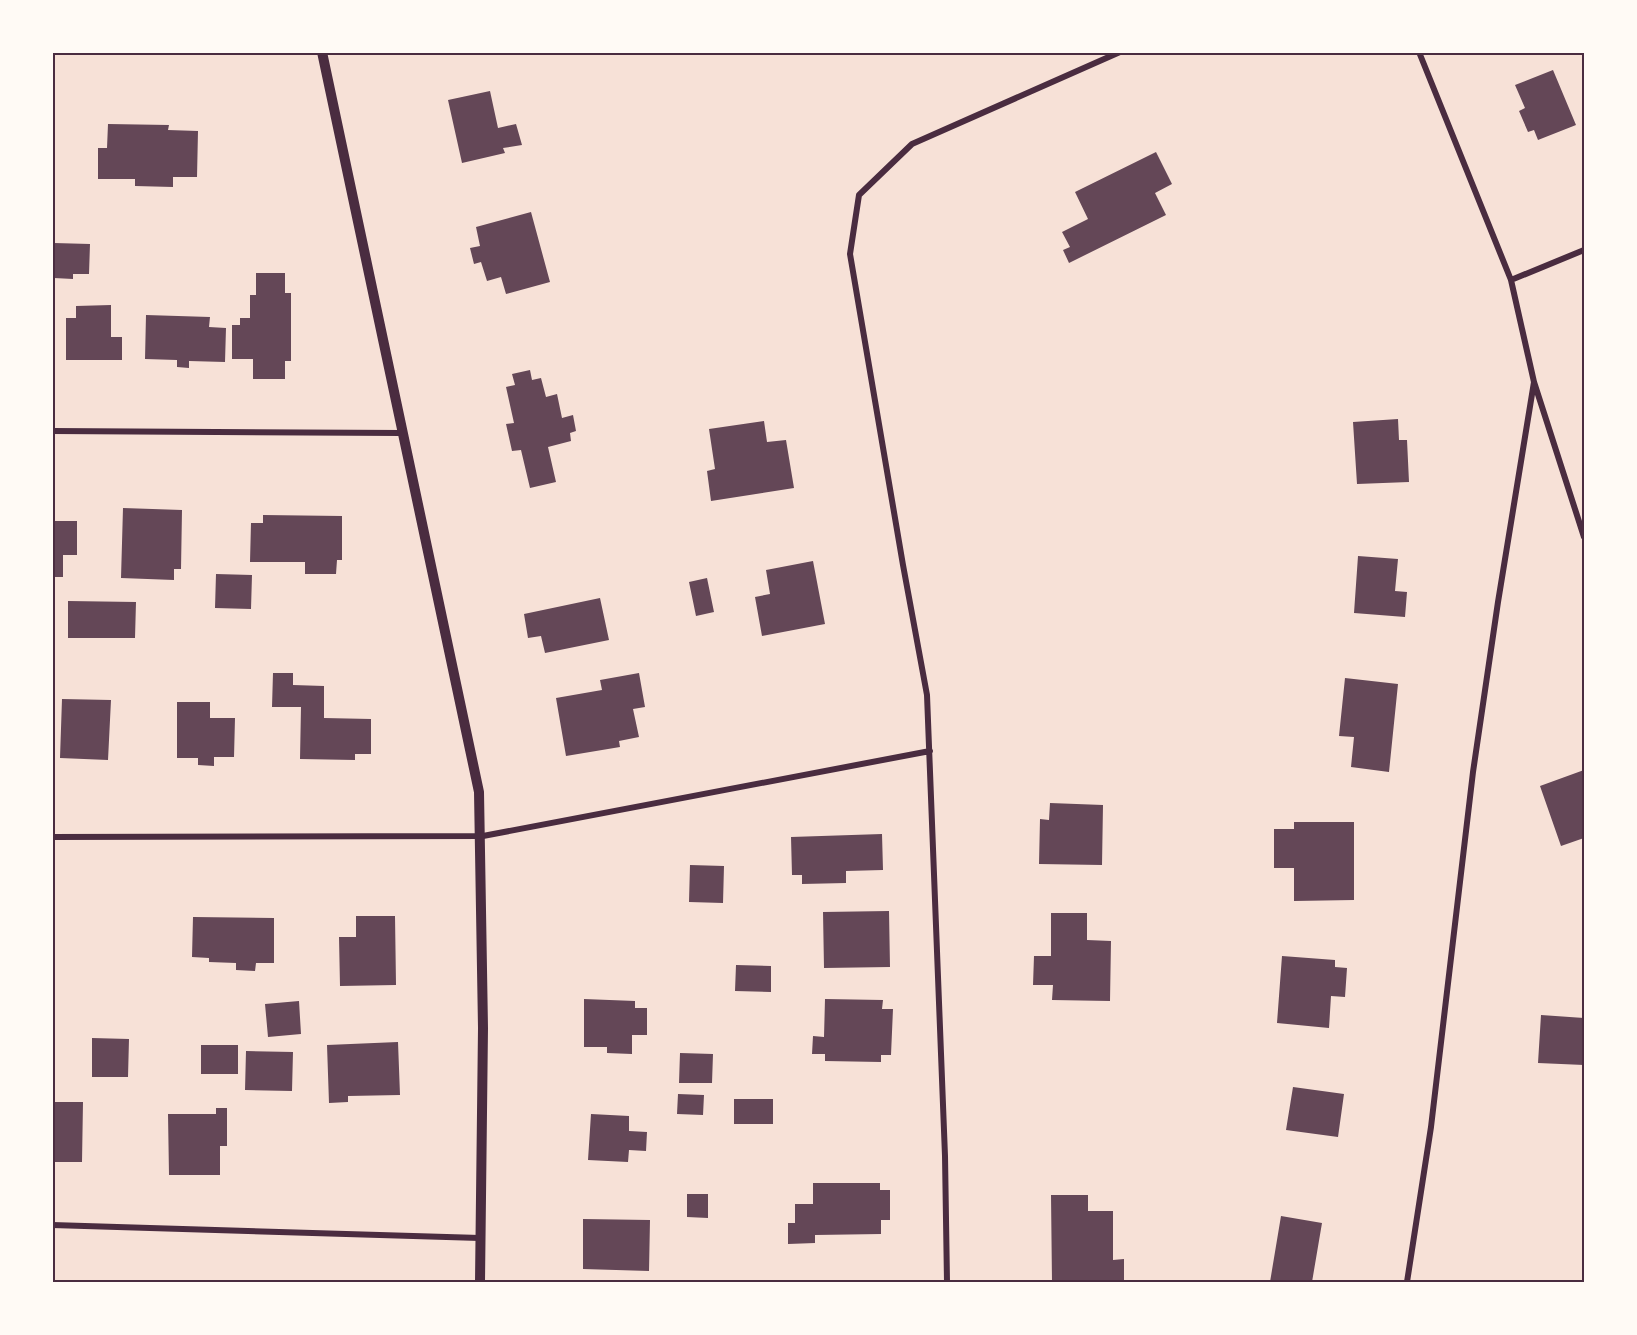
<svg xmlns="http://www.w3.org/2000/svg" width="1637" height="1335" viewBox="0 0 1637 1335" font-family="Literata,serif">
<rect width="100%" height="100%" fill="#f7e1d7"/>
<!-- building -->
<path fill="#644757" d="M1553 70 1576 125 1538 140 1534 130 1528 132 1519 111 1525 108 1515 85Z
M490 91 498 128 516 124 522 145 503 148 505 153 462 163 448 100Z
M108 124 169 125 168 130 198 131 197 177H173V187L135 186V179H98V148H107Z
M1156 152 1172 184 1155 193 1166 215 1069 263 1063 250 1070 247 1062 232 1088 219 1075 192Z
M531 212 550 282 506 294 501 277 487 281 481 262 474 264 470 248 480 246 476 227Z
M54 243 90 244 89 274H73V279L54 278Z
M256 273H285V293H291V361H285V379H253V359H232V325H240V318H250V295H256Z
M111 305V337H122V360H66V318H76V306Z
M146 315 210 317 209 327 226 328 225 362 189 361V368L177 367V360L145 359Z
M530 370 532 380 541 378 546 397 557 394 562 418 573 415 576 431 570 433 571 441 548 447 556 482 530 488 521 450 512 451 506 424 514 423 506 387 515 385 512 374Z
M1398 419 1399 440H1407L1409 482 1357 484 1353 422Z
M764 421 767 442 786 440 794 488 711 501 707 471 715 469 709 429Z
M123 508 182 510 181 569H174V580L121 578Z
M263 515 342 516V560H337L336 574H305V562H250L251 523H263Z
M52 521H77V555H63V577H52Z
M1358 556 1398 559 1395 591 1407 592 1405 617 1354 613Z
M813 561 825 624 762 636 755 597 770 594 766 570Z
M216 574 252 575 251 609 215 608Z
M707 578 714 612 696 616 689 582Z
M600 598 609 640 545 653 541 636 528 638 524 614Z
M68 601 136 602 135 638H68Z
M273 673H293V685L324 686V718L371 719V754H355V760L300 759 301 707H272Z
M639 673 645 707 633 709 639 737 619 741 620 747 566 756 556 698 602 690 600 680Z
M1345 678 1398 684 1389 772 1351 767 1354 737 1339 736Z
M62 699 111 700 108 760 60 758Z
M177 702H210V718H235L234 757H214V766L198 765V758H177Z
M1584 770V838L1561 846 1540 786Z
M1050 803 1103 805 1102 865 1039 864 1040 819 1049 820Z
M1294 822H1354V900L1294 901V868H1274V829H1294Z
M882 834 883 870 846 871V883L802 884V875H792L791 837Z
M690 865 724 866 723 903 689 902Z
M889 911 890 967 824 968 823 912Z
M1051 913H1087V940L1111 941 1110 1001 1052 1000 1053 985H1033L1034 956H1051Z
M356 916H395L396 985 340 986 339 937H356Z
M193 917 274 918V963H256L255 971 236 970V963L209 962V958L192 957Z
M1282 956 1335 960V967L1347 968 1345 997 1331 996 1329 1028 1277 1023Z
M736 965 771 966V992L735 991Z
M584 999 635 1001V1008H647V1035H632V1054L607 1053V1047H584Z
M825 999 883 1000 882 1009H893L891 1055H881V1062L825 1061V1054H812L813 1036 824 1037Z
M299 1001 301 1034 268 1037 265 1004Z
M1541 1015 1584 1018V1065L1538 1063Z
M92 1038 129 1039 128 1077H92Z
M398 1042 400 1095 348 1096V1102L329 1103 327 1045Z
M201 1045H238V1074H201Z
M246 1051 293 1052 292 1091 245 1090Z
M680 1053 713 1054 712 1083H679Z
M1293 1087 1344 1094 1338 1137 1286 1130Z
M678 1094 704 1095 703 1115 677 1114Z
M734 1099H773V1124H734Z
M52 1102H83L82 1162H52Z
M216 1108H227V1146H220V1175H169L168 1114H216Z
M591 1114 629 1116V1131L647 1132 646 1151 629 1150 628 1162 588 1160Z
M813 1183H880V1190H890V1220H881V1234L815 1235V1243L788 1244V1223H795V1204H813Z
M687 1194H708V1218L687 1217Z
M1051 1195H1088V1211H1113V1260L1124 1259V1282H1052Z
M1281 1216 1322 1223 1312 1282H1270Z
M583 1219 650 1220 649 1271 583 1269Z"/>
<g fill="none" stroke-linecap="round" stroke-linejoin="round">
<!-- minor -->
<path stroke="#4a2c40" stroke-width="6" d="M1419 52 1511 280 1534 382 1584 537
M1511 280 1584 250
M52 431 402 433
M52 837 483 836 930 751
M52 1225 480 1238
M947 1282 945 1156 927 695 903 565 850 254 859 195 912 144 1120 52
M1407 1282 1431 1127 1473 772 1498 602 1534 382"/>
<!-- tertiary -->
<path stroke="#4a2c40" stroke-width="10" d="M322 52 479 792 483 1028 480 1282"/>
</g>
<!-- border -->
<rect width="1637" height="1335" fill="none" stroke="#fffaf5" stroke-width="108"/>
<rect x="54" y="54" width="1529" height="1227" fill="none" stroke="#4a2c40" stroke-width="2"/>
</svg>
